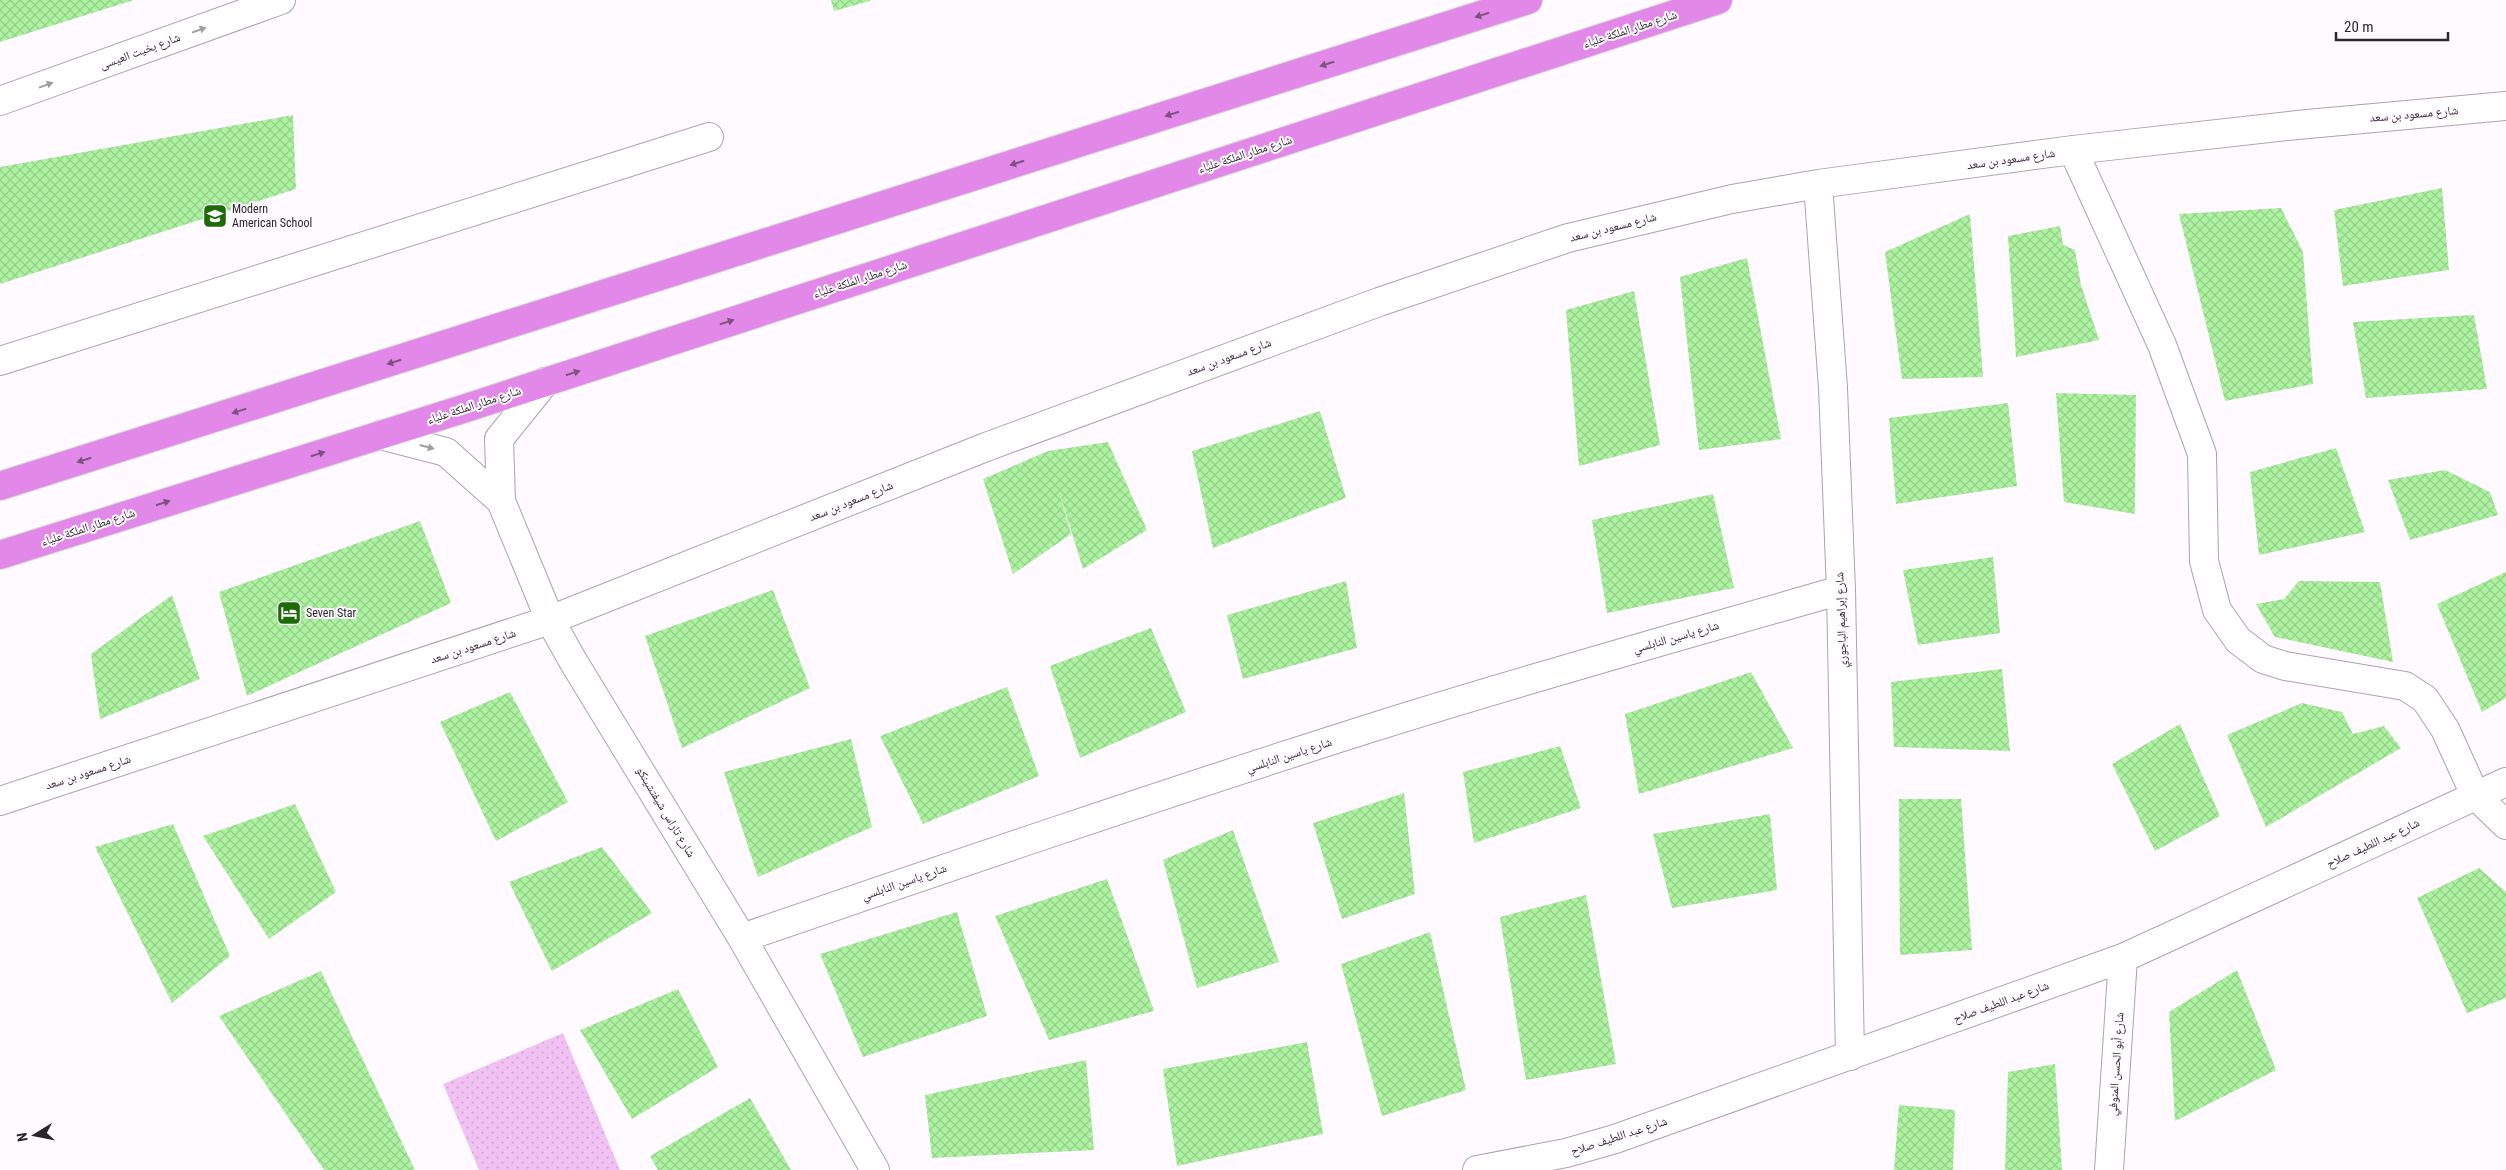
<svg xmlns="http://www.w3.org/2000/svg" width="2506" height="1170" viewBox="0 0 2506 1170" font-family="'Roboto Condensed','Noto Naskh Arabic',sans-serif">
<defs>
<pattern id="grass-dots" width="8" height="8" patternUnits="userSpaceOnUse" patternTransform="scale(1.25)"><rect width="8" height="8" fill="#f2c1f4"/><path d="M2 2h.1M6 6h.1" fill="none" stroke="#d0a6d1" stroke-width="1.8" stroke-linecap="round"/></pattern>
<pattern id="building-cross-hatch" width="8" height="8" patternUnits="userSpaceOnUse" patternTransform="scale(1.25)"><rect width="8" height="8" fill="#adf2a0"/><path d="M0 0l8 8M0 8l8-8" fill="none" stroke="#95d08a"/></pattern>
</defs>
<rect width="100%" height="100%" fill="#fffaff"/>
<!-- grass -->
<path fill="url(#grass-dots)" d="M563 1033 620 1170H479L443 1084Z"/>
<!-- building -->
<path fill="url(#building-cross-hatch)" d="M0 0H134L0 42Z
M831 0H870V1L834 11Z
M293 115 296 189 0 284V167Z
M2442 188 2449 270 2343 286 2334 210Z
M2281 208 2303 252 2313 384 2225 401 2179 214Z
M1970 214 1983 377 1902 379 1885 252Z
M2060 226 2063 245 2075 250 2081 285 2099 340 2016 357 2008 236Z
M1747 258 1781 439 1699 450 1680 277Z
M1634 291 1660 445 1579 466 1566 310Z
M2474 315 2487 389 2366 398 2353 322Z
M2056 393 2136 395 2135 514 2064 502Z
M2008 403 2017 486 1896 504 1889 418Z
M1320 411 1346 498 1213 548 1192 451Z
M1108 442 1147 530 1083 569 1058 488 1071 534 1013 574 983 479 1048 451Z
M2336 448 2365 532 2259 555 2250 472Z
M2445 470 2490 492 2498 515 2410 540 2388 480Z
M1713 494 1734 588 1607 613 1592 520Z
M420 521 451 603 247 696 219 592Z
M1993 557 2000 633 1918 645 1903 570Z
M2506 572V698L2482 712 2437 604Z
M1346 581 1357 648 1243 679 1227 615Z
M2299 581 2380 582 2393 662 2275 637 2256 604 2284 599Z
M773 590 810 688 682 748 645 636Z
M172 595 200 679 100 719 91 654Z
M1151 628 1186 712 1080 758 1050 666Z
M2002 669 2010 751 1894 747 1891 682Z
M1751 672 1793 748 1639 794 1625 714Z
M1007 687 1039 776 923 824 880 736Z
M510 692 568 802 496 841 440 722Z
M2302 703 2342 712 2353 734 2384 726 2401 748 2266 827 2227 735Z
M2180 724 2220 816 2155 851 2112 764Z
M851 739 872 827 758 877 724 772Z
M1560 746 1581 808 1474 843 1463 772Z
M1404 793 1415 894 1342 919 1313 823Z
M1899 799H1961L1972 950 1900 955Z
M295 804 336 892 269 939 203 836Z
M1770 814 1777 890 1672 908 1653 834Z
M173 824 230 956 172 1003 95 847Z
M1233 830 1279 962 1197 988 1163 860Z
M602 847 652 913 552 971 509 882Z
M2479 868 2506 892V998L2467 1013 2417 898Z
M1107 879 1154 1011 1049 1040 995 916Z
M1586 895 1616 1064 1526 1080 1500 917Z
M957 912 987 1016 863 1057 820 954Z
M1430 932 1466 1090 1382 1116 1341 964Z
M2237 970 2276 1070 2175 1121 2169 1012Z
M321 971 415 1170H324L219 1016Z
M678 989 718 1067 632 1119 580 1030Z
M1307 1042 1323 1134 1177 1166 1163 1069Z
M1086 1060 1094 1150 932 1158 925 1095Z
M2055 1064 2062 1170H2005L2008 1072Z
M750 1098 791 1170H658L650 1156Z
M1899 1105 1955 1110 1953 1170H1894Z"/>
<g fill="none" stroke-linecap="round" stroke-linejoin="round">
<defs>
<path id="minor" d="M0 101 281 0
M2073 150 2162 345 2202 454 2204 561 2217 610 2238 640 2263 659 2285 666 2405 686 2425 699 2445 729 2475 795 2506 825
M1818 184 1833 388 1841 590 1850 1056
M0 361 709 137
M545 382 499 439 501 501 550 620 573 661 742 938 875 1170
M380 435 446 452 501 501
M0 801 550 620 986 447 1379 302 1568 238 1732 199 1818 184 2073 150 2297 125 2506 106
M742 938C952 866 1162 794 1374 727 1529 678 1685 635 1841 590
M1477 1170 1566 1153 1615 1139 2123 958 2506 782
M2109 1170 2123 958"/>
<path id="highway" d="M0 486 1528 0
M0 555 463 409 1718 0"/>
</defs>
<!-- minor casing -->
<use href="#minor" stroke="#aba3ab" stroke-width="30"/>
<!-- highway casing -->
<use href="#highway" stroke="#d9d8d9" stroke-width="30"/>
<!-- minor -->
<use href="#minor" stroke="#fff" stroke-width="28"/>
<!-- highway -->
<use href="#highway" stroke="#e288e8" stroke-width="28"/>
</g>
<!-- one-way arrows -->
<defs><path id="oneway-solid" d="M-6-.8H1V-3.2L6.5 0L1 3.2V.8H-6Z" transform="scale(1.25)"/></defs>
<g fill="#7d537f">
<use href="#oneway-solid" transform="translate(1482 15) rotate(162)"/>
<use href="#oneway-solid" transform="translate(1327 64) rotate(162)"/>
<use href="#oneway-solid" transform="translate(1172 114) rotate(162)"/>
<use href="#oneway-solid" transform="translate(1017 163) rotate(162)"/>
<use href="#oneway-solid" transform="translate(727 322) rotate(-18)"/>
<use href="#oneway-solid" transform="translate(394 362) rotate(162)"/>
<use href="#oneway-solid" transform="translate(573 373) rotate(-18)"/>
<use href="#oneway-solid" transform="translate(239 411) rotate(163)"/>
<use href="#oneway-solid" transform="translate(318 454) rotate(-18)"/>
<use href="#oneway-solid" transform="translate(84 460) rotate(163)"/>
<use href="#oneway-solid" transform="translate(163 503) rotate(-18)"/>
</g>
<g fill="#9f9e9f">
<use href="#oneway-solid" transform="translate(199 30) rotate(-20)"/>
<use href="#oneway-solid" transform="translate(46 85) rotate(-20)"/>
<use href="#oneway-solid" transform="translate(427 447) rotate(15)"/>
</g>
<!-- icons -->
<defs>
<symbol id="school-square" viewBox="-11 -11 22 22"><rect x="-9" y="-9" width="18" height="18" rx="4" fill="#1f6b0b" stroke="#fffaff"/><path d="M0-5L7-2L0 1L-7-2ZM-4 1L0 2.5L4 1V4Q0 6-4 4Z" fill="#fff"/></symbol>
<symbol id="hotel-square" viewBox="-11 -11 22 22"><rect x="-9" y="-9" width="18" height="18" rx="4" fill="#1f6b0b" stroke="#fffaff"/><path d="M-6-4.5h1.5V1H6V5H4.5V3h-9V5H-6ZM-4 0a1.8 1.8 0 1 1 3.6 0ZM.5 0V-2.5h3Q6-2.5 6 0Z" fill="#fff"/></symbol>
</defs>
<g fill-rule="evenodd">
<use href="#school-square" x="201" y="202" width="28" height="28"/>
<use href="#hotel-square" x="275" y="599" width="28" height="28"/>
</g>
<g text-anchor="middle" stroke-width="4" stroke-linejoin="round" paint-order="stroke">
<!-- street labels -->
<g font-size="12" fill="#2a272a" stroke="#fffaff">
<text transform="translate(1630 29) rotate(-18)" y="4">شارع مطار الملكة علياء</text>
<text transform="translate(140 51) rotate(-20)" y="4">شارع بخيت العيسى</text>
<text transform="translate(2414 114) rotate(-5)" y="4">شارع مسعود بن سعد</text>
<text transform="translate(1245 154) rotate(-18)" y="4">شارع مطار الملكة علياء</text>
<text transform="translate(2011 159) rotate(-8)" y="4">شارع مسعود بن سعد</text>
<text transform="translate(1613 227) rotate(-14)" y="4">شارع مسعود بن سعد</text>
<text transform="translate(860 279) rotate(-18)" y="4">شارع مطار الملكة علياء</text>
<text transform="translate(1229 357) rotate(-20)" y="4">شارع مسعود بن سعد</text>
<text transform="translate(474 405) rotate(-18)" y="4">شارع مطار الملكة علياء</text>
<text transform="translate(851 501) rotate(-22)" y="4">شارع مسعود بن سعد</text>
<text transform="translate(88 527) rotate(-18)" y="4">شارع مطار الملكة علياء</text>
<text transform="translate(1841 620) rotate(-92)" y="4">شارع إبراهيم الباجوري</text>
<text transform="translate(1676 637) rotate(-16)" y="4">شارع ياسين النابلسي</text>
<text transform="translate(473 646) rotate(-18)" y="4">شارع مسعود بن سعد</text>
<text transform="translate(1289 755) rotate(-18)" y="4">شارع ياسين النابلسي</text>
<text transform="translate(88 772) rotate(-18)" y="4">شارع مسعود بن سعد</text>
<text transform="translate(666 812) rotate(59)" y="4">شارع تاراس شيفتشينكو</text>
<text transform="translate(2373 843) rotate(-25)" y="4">شارع عبد اللطيف صلاح</text>
<text transform="translate(904 882) rotate(-19)" y="4">شارع ياسين النابلسي</text>
<text transform="translate(2001 1002) rotate(-20)" y="4">شارع عبد اللطيف صلاح</text>
<text transform="translate(2116 1064) rotate(-86)" y="4">شارع أبو الحسن المنوفي</text>
<text transform="translate(1619 1136) rotate(-18)" y="4">شارع عبد اللطيف صلاح</text>
</g>
<!-- poi labels -->
<g font-size="12" fill="#2a272a" stroke="#fffaff" text-anchor="start">
<text x="232" y="213">Modern<tspan x="232" dy="14">American School</tspan></text>
<text x="306" y="617">Seven Star</text>
</g>
</g>
<!-- north arrow -->
<g transform="translate(35 1135) rotate(260)" stroke="#fffaff" stroke-width="4" paint-order="stroke">
<path d="M0-4L9 19L0 12L-9 19Z" fill="#2a272a"/>
<text y="-8" font-size="14" font-weight="bold" text-anchor="middle" fill="#2a272a">N</text>
</g>
<!-- scale -->
<path d="M2336 32v8h112v-8" fill="none" stroke="#2a272a" stroke-width="2.5"/>
<text x="2344" y="32" font-size="15" fill="#2a272a" stroke="#fffaff" stroke-width="4" paint-order="stroke">20 m</text>
</svg>
